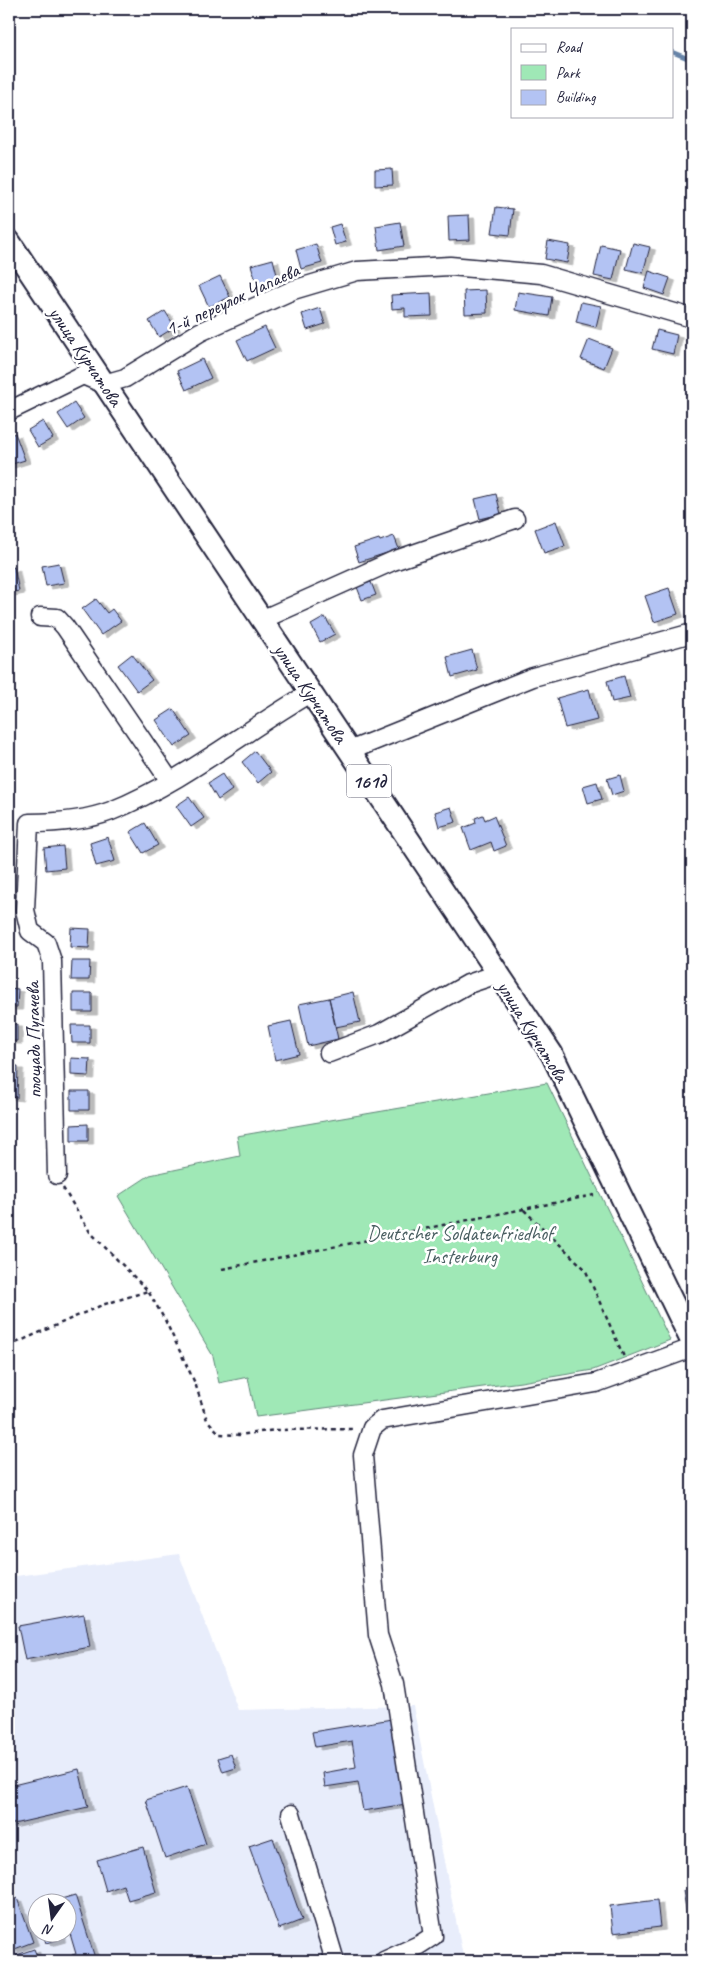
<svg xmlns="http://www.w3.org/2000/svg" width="701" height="1970" viewBox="0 0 701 1970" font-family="Caveat,sans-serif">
<defs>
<filter id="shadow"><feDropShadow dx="5.5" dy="3" stdDeviation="0" flood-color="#0004"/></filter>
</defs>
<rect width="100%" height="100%" fill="#fff"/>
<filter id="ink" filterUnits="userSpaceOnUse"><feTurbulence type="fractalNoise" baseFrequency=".02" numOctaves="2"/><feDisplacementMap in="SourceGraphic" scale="10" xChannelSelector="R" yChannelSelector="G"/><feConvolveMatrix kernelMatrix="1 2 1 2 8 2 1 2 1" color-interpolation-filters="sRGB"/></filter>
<g filter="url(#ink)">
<!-- built -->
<path fill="#e8edfb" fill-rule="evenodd" d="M179 1554 238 1710 413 1706 464 1961H9V1577ZM38 1902H68V1932H38Z"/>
<!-- green -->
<path fill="#9fe8b6" stroke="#608578" d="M547 1083 670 1340 593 1370 521 1382 256 1417 248 1377 219 1383 213 1356 118 1196 150 1175 240 1156 237 1136Z"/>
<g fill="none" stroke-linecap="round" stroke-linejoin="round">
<!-- stream -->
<path stroke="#6683a7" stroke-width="4.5" d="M672 52 692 60"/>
</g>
<!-- building -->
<path fill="#b3c3f3" stroke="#22223b" filter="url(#shadow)" d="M392 169 393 185 375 186V170Z
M496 207 513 209 510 235 492 233Z
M469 215 470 240 449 241 448 216Z
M400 222 404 246 379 250 376 226Z
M340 224 346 242 335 245 330 227Z
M548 241 570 245 567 263 545 259Z
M633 243 650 247 643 273 626 269Z
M316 244 322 263 301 269 296 250Z
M601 245 620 249 613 280 594 276Z
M273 259 278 279 257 285 251 265Z
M649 271 670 278 664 295 644 288Z
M220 276 230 297 209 307 199 286Z
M486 290 487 313 465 314 464 291Z
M518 292 552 297 549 316 515 310Z
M431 293 432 316 405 317V308L392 309 391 295Z
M581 302 601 306 596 327 576 322Z
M320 308 325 324 307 330 302 314Z
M165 311 175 327 159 337 149 321Z
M265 327 275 348 247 361 237 340Z
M657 330 677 335 673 354 652 349Z
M589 339 612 348 604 368 581 359Z
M202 359 211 378 186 390 177 371Z
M74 403 84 418 68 429 58 414Z
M43 421 53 438 38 447 28 430Z
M15 433 25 460 9 465V436Z
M496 494 501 514 480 519 475 499Z
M556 521 565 546 544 553 535 529Z
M394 536 399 549 359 562 354 547 379 539 380 541Z
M59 563 64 583 46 586 42 566Z
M14 567 19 591 9 593V569Z
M371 582 376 595 362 600 357 587Z
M669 588 678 614 654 622 645 596Z
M96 599 107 613 112 609 121 621 101 635 82 609Z
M325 617 335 634 320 642 311 625Z
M472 650 477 670 452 677 447 657Z
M132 654 152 680 137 691 118 665Z
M624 676 630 698 612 702 607 681Z
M589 689 597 720 565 728 557 698Z
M173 709 191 736 174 747 156 720Z
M255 751 271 772 258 783 242 762Z
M222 774 232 790 218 800 208 783Z
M620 775 624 791 612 795 607 779Z
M597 782 602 799 588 803 583 786Z
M189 797 204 818 191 827 176 806Z
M451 807 456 822 439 827 435 812Z
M483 815 485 820 494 816 506 846 494 851 491 842 471 850 463 828 476 823 475 818Z
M145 823 158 845 143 853 130 832Z
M108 837 115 861 96 866 90 843Z
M63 846 65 868 46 870 44 848Z
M71 928 90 929 89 948 70 947Z
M72 961H90L89 980H71Z
M9 988 18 989 17 1007H9Z
M353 992 360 1022 336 1027 329 998Z
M73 993H92V1012H73Z
M329 998 338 1039 308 1046 299 1004Z
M291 1021 299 1054 275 1060 268 1026Z
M9 1024H17V1041H9Z
M71 1025H90V1043H72Z
M71 1058 90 1059 89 1076 71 1075Z
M9 1066H18L17 1098 9 1097Z
M71 1091H89V1110H71Z
M88 1124V1141H71V1125Z
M84 1614 90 1647 25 1660 18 1626Z
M392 1719 406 1804 363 1811 358 1782 325 1787 323 1773 356 1767 352 1741 315 1747 312 1732Z
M231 1754 236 1768 223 1772 218 1758Z
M79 1769 88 1807 9 1825V1786Z
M187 1787 206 1844 165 1858 146 1800Z
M273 1838 302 1920 279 1929 249 1846Z
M143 1847 156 1892 128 1900 123 1885 106 1891 97 1860Z
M692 1889V1919L688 1920 683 1891Z
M75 1895 96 1961H74L72 1955 76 1954 68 1927V1902H51Z
M9 1896 10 1900 17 1898 33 1942 12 1950 9 1941Z
M657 1900 660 1927 613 1933 610 1906Z
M42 1932H59L60 1939 46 1943Z
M34 1949 39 1961H16L14 1956Z"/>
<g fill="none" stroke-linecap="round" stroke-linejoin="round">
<defs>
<path id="minor" d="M9 411 83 375 104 384 125 378 200 332 293 290 357 271 450 266 541 274 692 318
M40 617 57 618 65 627 170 781
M261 620 393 561 515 519
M349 751 533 677 692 633
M329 1053 379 1034 468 984 498 974
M57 1175 52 961 46 943 30 931 25 910 29 823C57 823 85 821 111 811 183 782 244 731 310 693
M291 1814 335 1961
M384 1961 419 1945 433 1936 394 1684 378 1635 363 1455 372 1428 382 1420 596 1383 692 1348"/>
<path id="major" d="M9 241 552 1054 692 1342"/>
</defs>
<!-- minor casing -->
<use href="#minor" stroke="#22223b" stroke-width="21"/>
<!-- major casing -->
<use href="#major" stroke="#22223b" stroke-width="25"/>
<!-- path -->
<path stroke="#22223b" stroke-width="2.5" stroke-dasharray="4 4" stroke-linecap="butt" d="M63 1188 90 1232 148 1291 165 1320 195 1383 207 1420 220 1434 239 1435 275 1430 355 1429
M524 1210 585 1269 624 1357
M222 1269 594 1195
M9 1346 102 1305 148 1291"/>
<!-- minor -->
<use href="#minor" stroke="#fff" stroke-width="18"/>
<!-- major -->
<use href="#major" stroke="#fff" stroke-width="21"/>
</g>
</g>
<g text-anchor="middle" stroke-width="5" stroke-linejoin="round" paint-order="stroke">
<!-- shield labels -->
<rect fill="#fff" stroke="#646476" stroke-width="1" x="346.5" y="764.5" width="45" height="33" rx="4"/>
<g font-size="19" font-weight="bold" fill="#22223b">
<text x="369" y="788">161д</text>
</g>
<!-- street labels -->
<g font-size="20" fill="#22223b" stroke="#fff">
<text transform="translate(232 299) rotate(-25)" y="7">1-й переулок Чапаева</text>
<text transform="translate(86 356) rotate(56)" y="7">улица Курчатова</text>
<text transform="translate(311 693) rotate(56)" y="7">улица Курчатова</text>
<text transform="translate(533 1031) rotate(58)" y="7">улица Курчатова</text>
<text transform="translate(33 1040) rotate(-91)" y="7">площадь Пугачева</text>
</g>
<!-- park labels -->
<g font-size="20" fill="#485d60" stroke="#fff">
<text x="460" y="1240">Deutscher Soldatenfriedhof<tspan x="460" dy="23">Insterburg</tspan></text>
</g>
</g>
<!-- margin -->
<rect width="701" height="1970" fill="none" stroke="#fff" stroke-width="30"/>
<rect x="15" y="15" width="671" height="1940" fill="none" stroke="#22223b" stroke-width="2" filter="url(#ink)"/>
<!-- legend -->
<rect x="511" y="28" width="162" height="90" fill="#ffffff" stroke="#a7a7b1"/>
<rect x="521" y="44" width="25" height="8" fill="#ffffff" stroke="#a7a7b1"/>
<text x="556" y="52" font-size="15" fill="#22223b">Road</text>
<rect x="521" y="65" width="25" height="15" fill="#9fe8b6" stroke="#a7a7b1"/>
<text x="556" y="78" font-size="15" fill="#22223b">Park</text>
<rect x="521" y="90" width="25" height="15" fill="#b3c3f3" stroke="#a7a7b1"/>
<text x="556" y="102" font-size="15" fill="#22223b">Building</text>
<!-- north arrow -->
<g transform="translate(52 1918) rotate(194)"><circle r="24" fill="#ffffff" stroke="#a7a7b1"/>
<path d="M0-4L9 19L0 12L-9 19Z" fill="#22223b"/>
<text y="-8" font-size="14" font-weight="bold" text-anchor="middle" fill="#22223b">N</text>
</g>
</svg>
